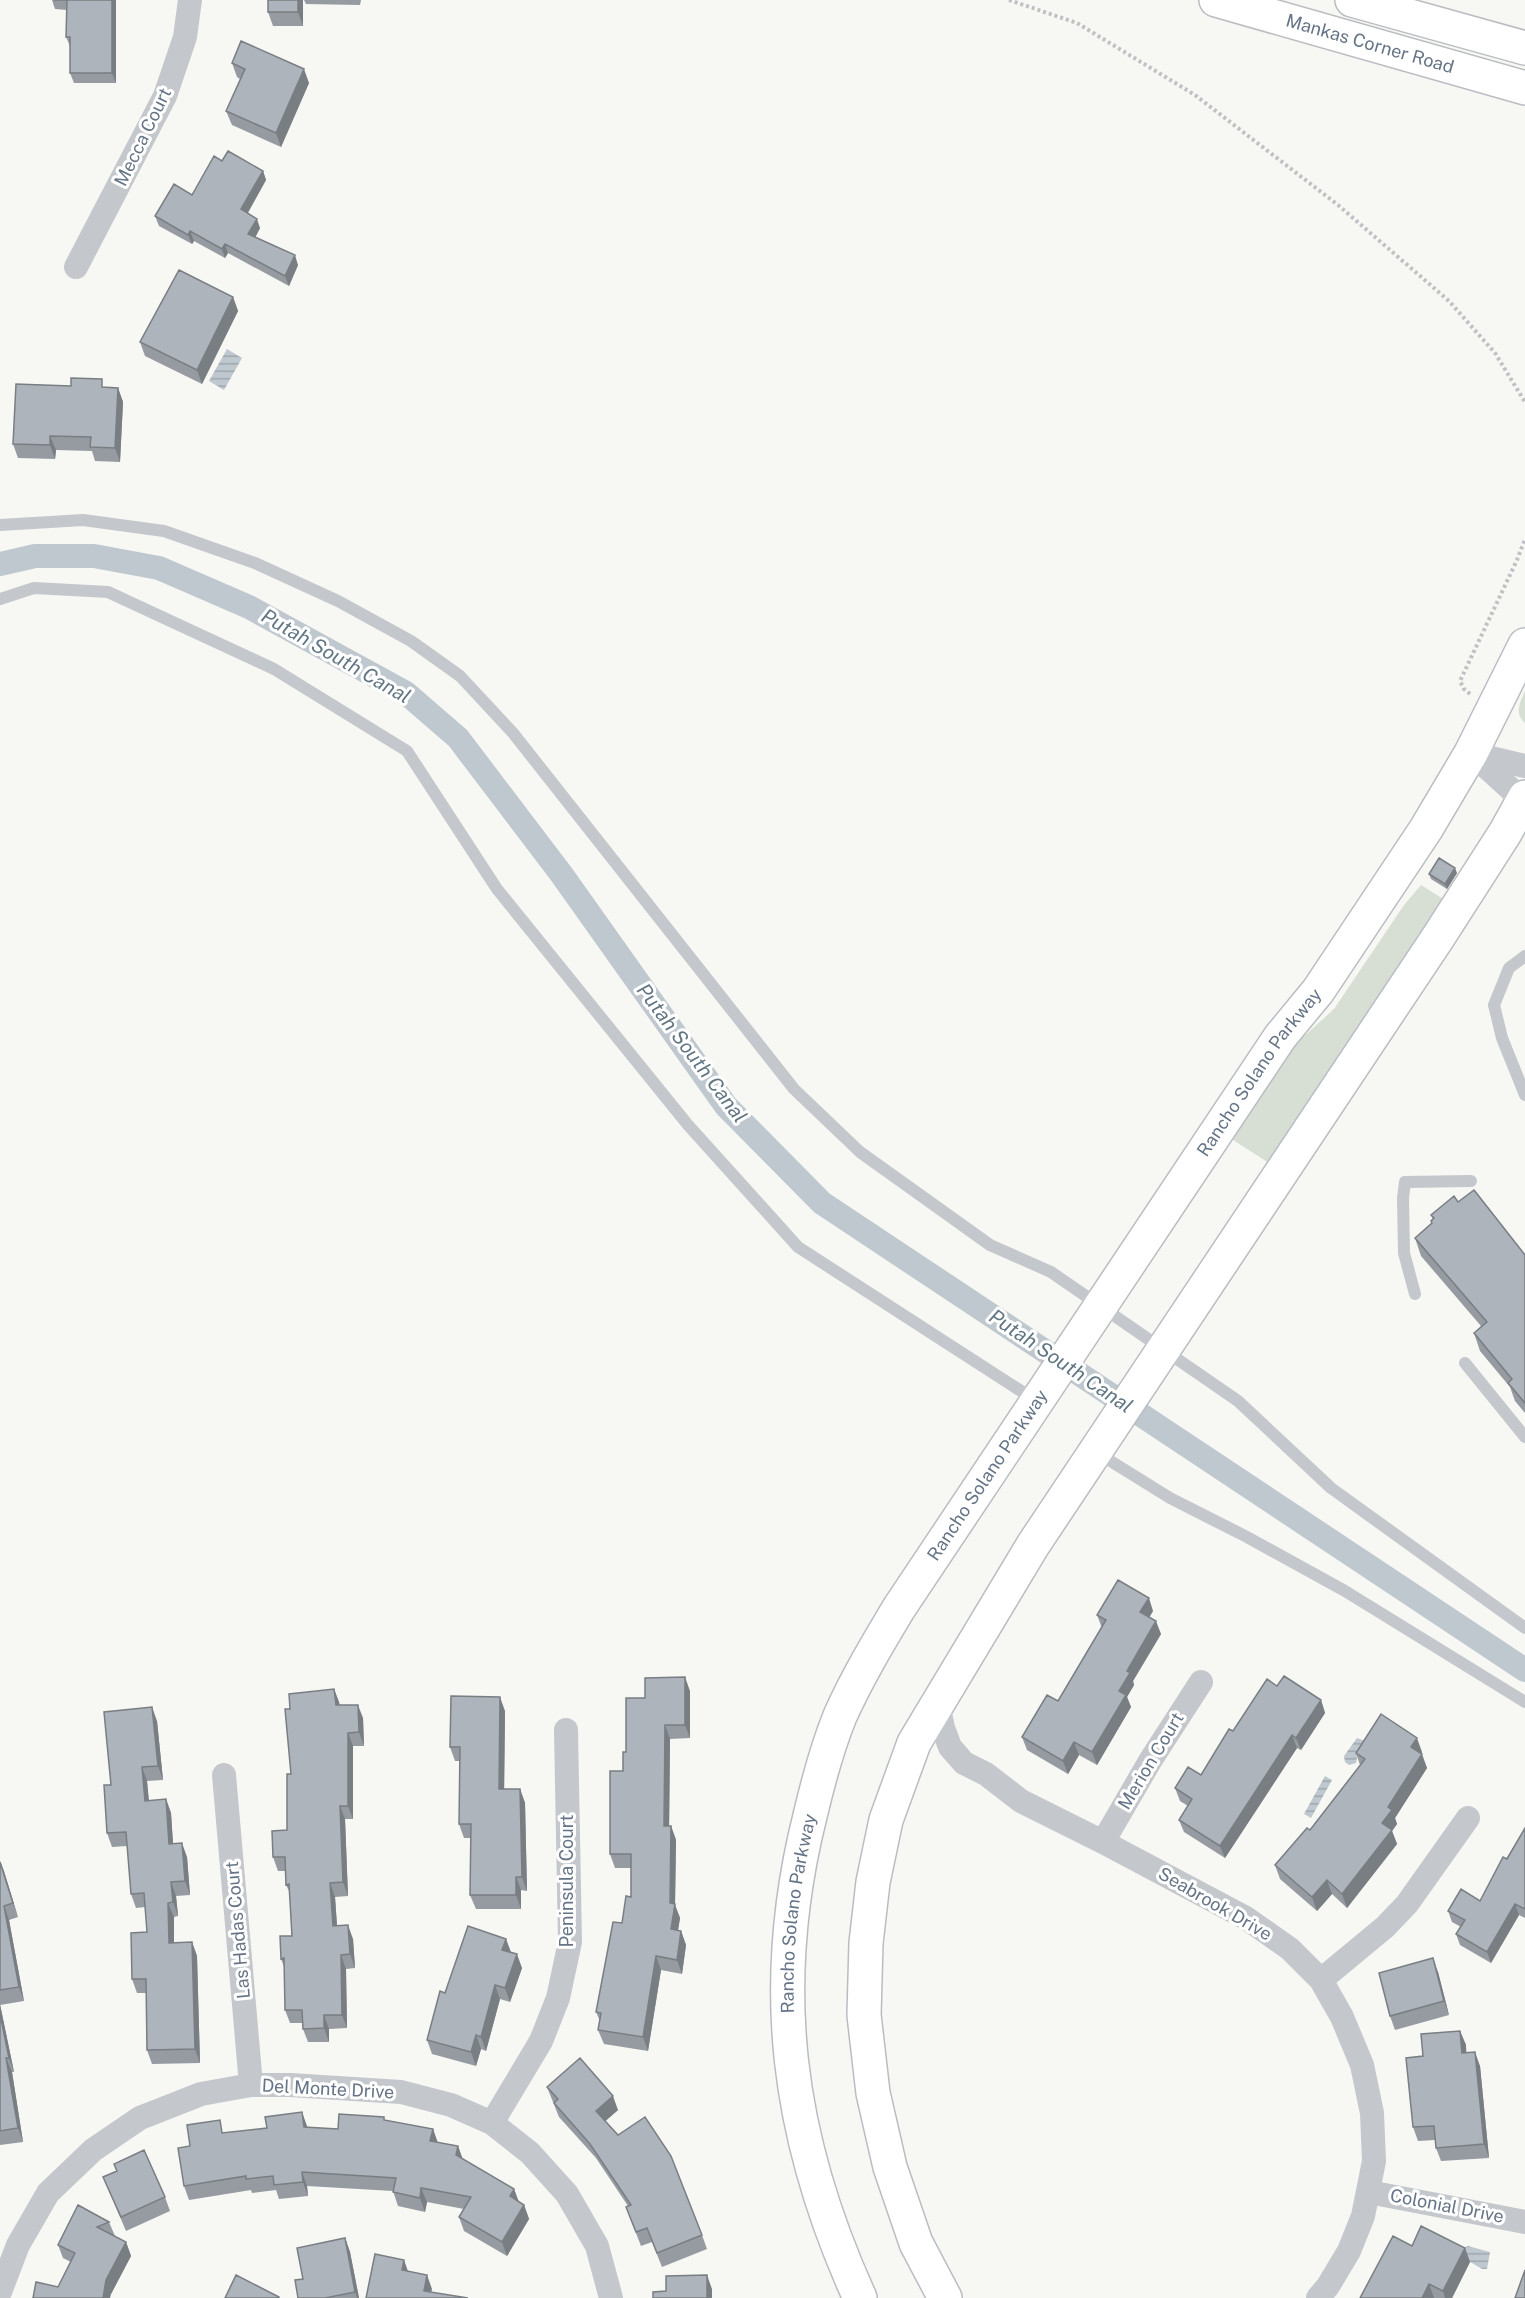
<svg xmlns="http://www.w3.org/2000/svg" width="1525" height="2298" viewBox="0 0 1525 2298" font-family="'Public Sans',sans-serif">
<defs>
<pattern id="water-rules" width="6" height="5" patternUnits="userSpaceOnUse" patternTransform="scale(1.5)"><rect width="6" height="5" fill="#bfc8ce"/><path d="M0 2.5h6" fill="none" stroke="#9fa7ad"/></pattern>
</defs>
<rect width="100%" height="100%" fill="#f7f7f4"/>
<!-- green -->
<path fill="#d7dfd5" d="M1525 691V723C1514 714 1520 702 1525 691Z
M1421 885 1448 902 1272 1165 1230 1138 1290 1049 1334 1009 1404 905Z"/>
<!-- water -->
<path fill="url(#water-rules)" d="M227 349 242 358 224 390 209 381Z
M1357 1738 1365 1741 1358 1753 1356 1763 1349 1765 1345 1762 1344 1756Z
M1325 1776 1332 1780 1311 1818 1304 1814Z
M1468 2246 1490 2252 1487 2269H1482L1462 2257 1463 2248Z"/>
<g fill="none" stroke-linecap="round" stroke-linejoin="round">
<!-- canal -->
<path stroke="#bfc8ce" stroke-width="24" d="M0 564 35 556H94L159 568 249 607 406 693 458 738 562 875 726 1106 822 1203 1525 1670"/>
<defs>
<g id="secondary">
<path id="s1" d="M1216 0 1525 88"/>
<path d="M1352 0 1525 48"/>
<path id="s2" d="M860 2298C787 2138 767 1987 810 1816 818 1782 827 1748 840 1716 857 1678 878 1643 899 1608L1280 1037 1318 991 1426 829 1471 753 1525 645"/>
<path d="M945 2298 916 2243 890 2167 873 2093 864 2015 866 1943 873 1882 886 1820 914 1743 1033 1545 1439 936 1505 833 1525 797"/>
</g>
</defs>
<!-- secondary casing -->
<use href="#secondary" stroke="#b9bdc2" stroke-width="36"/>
<!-- path -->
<path stroke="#c0c1c4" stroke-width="4" stroke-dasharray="3 3" stroke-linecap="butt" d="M1009 0 1077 23 1195 95 1338 205 1449 301 1495 353 1525 402
M1470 694 1464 689 1460 681 1517 560 1525 539"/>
<!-- lane -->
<path stroke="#c4c7cb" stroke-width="12" d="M0 525 83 520 164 531 255 563 338 601 411 641 460 676 513 733 794 1089 860 1152 990 1245 1051 1272 1238 1401 1331 1488 1525 1628
M0 599 34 588 108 592 274 669 407 751 497 889 688 1125 798 1247 1035 1400
M1525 956 1509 968 1494 1005 1502 1038 1525 1095
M1415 1294 1404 1253 1403 1198 1405 1182 1471 1181
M1465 1363 1525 1437
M1096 1452 1170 1498 1247 1537 1345 1591 1525 1702"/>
<!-- street -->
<path stroke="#c4c7cb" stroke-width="24" d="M76 267 165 96 185 37 190 0
M1471 753 1525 802
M1474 754 1525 766
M938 1704 943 1728 950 1747 964 1763 986 1774 1021 1801 1103 1842 1246 1918 1290 1949 1321 1980 1342 2017 1362 2065 1372 2113 1374 2161 1363 2216 1349 2251 1328 2286 1318 2298
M224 1775 251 2085
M1103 1842 1150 1761 1201 1682
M1321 1980 1385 1927 1407 1904 1468 1818
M492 2123 541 2041 558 1998 570 1942 566 1730
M1369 2192 1525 2222
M0 2292 18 2245 48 2193 93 2150 140 2118 201 2094 251 2085H290L401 2092 451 2105 492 2123 530 2153 567 2194 597 2246 611 2298"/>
<!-- secondary -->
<use href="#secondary" stroke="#fff" stroke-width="33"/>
</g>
<!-- wall -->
<path fill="#959ba1" d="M52 0H116V83H74L70 73V46L66 37 67 10 55 9Z
M303 0V26H273L268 12Z
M304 0H361L360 5 306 4Z
M232 63 309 83 281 147 232 125 226 111 240 79 237 77Z
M222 161 263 171 266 180 248 213 260 228 255 237 298 265 289 286 228 253 225 258 194 241 192 244 159 226 155 216 192 195Z
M233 297 238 311 202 384 145 356 140 342Z
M105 387 118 388 123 402 120 462 95 461 92 451 56 450 55 459 18 458 13 444Z
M1457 873 1447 889 1431 879 1429 874Z
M1458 1202 1525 1255V1413L1515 1401 1510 1387 1480 1351 1474 1333 1481 1326 1421 1256 1415 1238 1432 1223 1431 1221 1433 1219 1431 1215Z
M1153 1611 1149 1617 1161 1634 1133 1681 1134 1685 1127 1697 1131 1707 1097 1765 1079 1755 1068 1774 1027 1750 1022 1737 1058 1701 1102 1628 1097 1615Z
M1277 1686 1321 1700 1325 1713 1301 1750 1297 1748 1225 1858 1184 1832 1179 1820 1188 1806 1180 1801 1175 1788 1201 1775 1233 1731Z
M334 1689 340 1705 363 1718 364 1746H353V1819H345L348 1896 335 1897 337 1926 353 1939 355 1968 346 1969 347 2028 329 2029V2042H308L303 2029V2023H290L285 2010V1969L281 1959 292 1936 290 1893 286 1885V1871H278L273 1857 287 1830 291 1774 290 1709Z
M690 1691V1738L670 1739 669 1826H671L676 1840 675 1905 680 1918 678 1930 681 1931 686 1945 682 1974 661 1970 648 2051 604 2044 598 2030 600 2021 596 2012 631 1897V1868H615L610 1854 626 1752 645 1698Z
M505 1711 504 1789H520L525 1803 527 1891 521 1890V1909H476L470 1895 471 1838H464L459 1824 460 1761H455L450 1747Z
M157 1721 163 1780 147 1781 149 1801 166 1799 171 1813 173 1844 187 1857 190 1895 176 1896 178 1916 174 1917V1943L192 1942 197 1956 200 2063 152 2064 147 2050 146 1993H137L132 1979 147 1932 145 1907 136 1908 131 1894 127 1846 112 1847 107 1833 111 1785Z
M1422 1752 1421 1754 1427 1768 1395 1818 1397 1824 1392 1831 1397 1844 1347 1908 1332 1894 1317 1911 1280 1879 1275 1865 1310 1830 1360 1765 1356 1753Z
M1525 1828V1918L1519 1915 1491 1963 1460 1945 1456 1934 1461 1927 1452 1922 1448 1911 1480 1901Z
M0 1861 18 1917 9 1920 24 2001 0 2005 14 2072H12L23 2142 0 2145Z
M506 1939 511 1952 522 1968 510 2002 500 1999 486 2051 481 2049 476 2066 432 2054 427 2040 445 1993Z
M1438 1972 1449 2015 1395 2030 1390 2016Z
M1460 2031 1466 2045V2053L1480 2066 1489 2158 1441 2161 1436 2148 1435 2140 1418 2141 1413 2127 1423 2056Z
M547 2087 618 2110 605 2121 702 2235 707 2249 662 2267 652 2242 641 2246 626 2207 628 2206 596 2158 559 2117Z
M385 2120 433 2129 437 2142 458 2146 462 2158 514 2189 519 2202 524 2205 529 2219 507 2256 464 2231 459 2217 464 2209 427 2202 425 2212 398 2206 393 2191 307 2186 308 2196 279 2199 276 2190 252 2193 251 2190 189 2200 184 2186 190 2146 225 2133 308 2128 338 2129Z
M114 2164 165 2197 170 2211 126 2231 103 2177 117 2172Z
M109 2222 115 2236H114L126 2242 131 2256 111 2294 58 2287 71 2262 63 2258 58 2245Z
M345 2238 350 2252 359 2298H298L303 2279Z
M1412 2246 1465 2248 1470 2262 1452 2298H1360Z"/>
<!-- shaded-wall -->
<path fill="#797e83" d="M112 0H116V83L112 73Z
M298 0H303V26L298 12Z
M304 69 309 83 281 147 276 133Z
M263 171 266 180 244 219 241 209Z
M257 219 260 228 252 244 248 234Z
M190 231 194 241 192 244 188 235Z
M225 244 228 253 225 258 222 249Z
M295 255 298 265 289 286 285 276Z
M233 297 238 311 202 384 197 370Z
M118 388 123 402 120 462 115 448Z
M50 436 56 450 55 459 50 445Z
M1455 868 1457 873 1447 889 1445 884Z
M1149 1598 1153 1611 1145 1625 1140 1612Z
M1156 1621 1161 1634 1133 1681 1134 1685 1127 1697 1131 1707 1097 1765 1092 1752 1127 1671Z
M685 1677 690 1691V1738L685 1725Z
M334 1689 339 1702 341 1719 336 1705Z
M500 1697 505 1711 504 1803 499 1789Z
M1321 1700 1325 1713 1301 1750 1296 1738Z
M358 1705 363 1718 364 1746 359 1732Z
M152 1707 157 1721 163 1780 158 1766Z
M665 1725 670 1739 669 1840 664 1826Z
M348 1733 353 1746V1819L348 1806Z
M1292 1735 1297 1748 1225 1858 1220 1846Z
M1417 1738 1422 1752 1416 1761 1411 1747Z
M1074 1742 1079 1755 1068 1774 1063 1761Z
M1422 1754 1427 1768 1395 1818 1397 1824 1392 1831 1397 1844 1347 1908 1342 1894 1382 1823 1388 1807Z
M142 1767 147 1781 150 1815 145 1801Z
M520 1789 525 1803 527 1891 522 1877Z
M166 1799 171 1813 174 1858 169 1844Z
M340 1806 345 1819 348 1896 343 1882Z
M671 1826 676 1840 675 1905 680 1918 676 1943 671 1929Z
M182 1843 187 1857 190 1895 185 1881Z
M0 1861 4 1871 18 1917 13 1903Z
M516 1877 521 1890V1909L516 1895Z
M1327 1880 1332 1894 1317 1911 1312 1897Z
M171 1882 176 1896 178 1916 173 1902Z
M330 1883 335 1897 338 1940 333 1926Z
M168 1903 174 1917V1957L169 1943Z
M1515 1904 1519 1915 1491 1963 1487 1952Z
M4 1906 9 1920 24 2001 19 1987Z
M348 1925 353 1939 355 1968 350 1954Z
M681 1931 686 1945 682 1974 677 1960Z
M506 1939 511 1953 502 1950Z
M192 1942 197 1956 200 2063 195 2049Z
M517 1954 522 1968 510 2002 505 1988Z
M341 1955 346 1969 347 2028 342 2015Z
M656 1956 661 1970 648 2051 643 2037Z
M1433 1958 1438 1972 1449 2015 1444 2001Z
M495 1985 500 1999 486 2051 481 2037Z
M0 2004 14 2072 9 2058 0 2014Z
M324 2015 329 2029V2042L324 2028Z
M1460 2031 1466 2045 1467 2067 1462 2053Z
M476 2035 481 2049 476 2066 471 2052Z
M1475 2052 1480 2066 1489 2158 1484 2144Z
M6 2058 12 2072 23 2142 18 2128Z
M613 2096 618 2110 601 2125 596 2111Z
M302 2112 307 2126 310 2141 304 2127Z
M433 2129 438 2143 430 2141Z
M458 2146 463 2160 456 2155Z
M302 2172 307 2186 308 2196 303 2182Z
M421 2188 427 2202 425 2212 420 2198Z
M514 2189 519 2203 510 2196Z
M524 2205 529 2219 507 2256 502 2242Z
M345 2238 350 2252 359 2298H357L355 2292Z
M126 2242 131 2256 111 2294 110 2298H103L106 2280Z
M1465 2248 1470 2262 1452 2298H1445L1443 2291Z
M404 2260 409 2274 402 2270Z
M427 2275 432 2289 430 2298 424 2291Z
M707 2275 712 2289V2298H707Z
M1429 2284 1434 2298H1422Z"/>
<!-- building -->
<path fill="#adb4bb" stroke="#797e83" stroke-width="1.5" d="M54 0H112V73H70V37H66L67 0Z
M268 0H298V12H268Z
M241 41 304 69 276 133 226 111 245 69 232 63Z
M228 151 263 171 241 209 257 219 248 234 295 255 285 276 225 244 222 249 190 231 188 235 155 216 174 184 192 195 214 156 222 161Z
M179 270 233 297 197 370 140 342Z
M71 378 102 379V387L118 388 115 448 90 447 91 437 50 436V445L13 444 16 384 71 386Z
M1439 858 1455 868 1445 884 1429 874Z
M1474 1190 1525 1255V1403L1508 1383 1512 1379 1474 1333 1487 1322 1415 1238 1432 1223 1431 1221 1434 1218 1431 1215 1454 1196 1458 1202Z
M1118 1580 1149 1598 1140 1612 1156 1621 1127 1671 1130 1673 1119 1691 1126 1695 1092 1752 1074 1742 1063 1761 1022 1737 1047 1695 1058 1701 1106 1620 1097 1615Z
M1284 1676 1321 1700 1296 1738 1292 1735 1220 1846 1179 1820 1192 1799 1175 1788 1188 1767 1201 1775 1229 1729 1233 1731 1267 1679 1277 1686Z
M685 1677V1725H665L664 1826H671L670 1903 675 1904 671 1929 681 1931 677 1960 656 1956 643 2037 598 2030 601 2013 596 2012 613 1922 622 1923 626 1896 631 1897V1854H610V1771H623V1752H626V1698H645V1678Z
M334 1689 336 1705H358L359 1732 348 1733V1806H340L343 1882 330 1883 333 1926 348 1925 350 1954 341 1955 342 2015H324V2028L303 2029 302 2010H285L284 1958 281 1959 280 1936H292L289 1884 286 1885 285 1857H273L272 1831 287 1830V1774H291L285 1709H290L289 1694Z
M451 1696 500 1697 499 1789H520L522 1877H516V1895H470L471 1824H459L460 1747H450Z
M152 1707 158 1766 142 1767 145 1801 166 1799 169 1844 182 1843 185 1881 171 1882 173 1902 168 1903 169 1943 192 1942 195 2049 147 2050 146 1979H132L131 1933 147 1932 144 1893 131 1894 126 1832 107 1833 104 1785H111L104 1712Z
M1381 1714 1417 1738 1411 1747 1422 1754 1388 1807 1392 1810 1382 1823 1392 1830 1342 1894 1327 1880 1312 1897 1275 1865 1307 1828 1310 1830 1365 1759 1356 1753Z
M1525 1828V1909L1515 1904 1487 1952 1456 1934 1465 1920 1448 1911 1461 1889 1480 1901 1503 1857 1507 1859Z
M0 1862 13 1903 4 1906 19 1987 0 1990Z
M468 1926 506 1939 502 1950 517 1954 505 1988 495 1985 481 2037 476 2035 471 2052 427 2040 440 1991 445 1993Z
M1433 1958 1444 2001 1390 2016 1379 1973Z
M0 2014 9 2058H6L18 2128 0 2131Z
M1460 2031 1462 2053 1475 2052 1484 2144 1436 2148 1434 2126 1413 2127 1406 2058 1423 2056 1421 2034Z
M580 2058 613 2096 596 2111 618 2135 645 2117 671 2156 702 2235 657 2253 647 2228 636 2232 626 2207 631 2205 590 2144 554 2103 558 2099 547 2087Z
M302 2112 304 2127 338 2129 339 2114 384 2117V2120L433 2129 430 2141 458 2146 456 2155 514 2189 510 2196 524 2205 502 2242 459 2217 471 2197 421 2188 420 2198 393 2192 396 2178 302 2172 303 2182 274 2185 273 2176 246 2179V2176L184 2186 178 2148 190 2146 187 2125 220 2120 222 2133 267 2128 265 2117Z
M144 2150 165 2197 121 2217 103 2177 117 2171 114 2164Z
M78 2205 109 2222 97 2227 126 2242 106 2280 103 2298H33L36 2282 58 2287 75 2253 58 2245Z
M1421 2226 1465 2248 1443 2291 1429 2284 1422 2298H1360L1393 2236 1412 2246Z
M345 2238 355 2292 325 2298H298L295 2280 303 2279 297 2248Z
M375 2254 404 2260 402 2270 427 2275 424 2291 468 2298H366Z
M1525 2270V2298H1515Z
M236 2275 279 2297V2298H225Z
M707 2275V2298H653V2292L666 2291V2276Z"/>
<g text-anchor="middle" stroke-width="6" stroke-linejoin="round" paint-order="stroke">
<!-- street labels -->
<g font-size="18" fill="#657486" stroke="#fff">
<text dy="6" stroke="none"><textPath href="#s1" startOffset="160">Mankas Corner Road</textPath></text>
<text transform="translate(143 137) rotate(-64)" y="6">Mecca Court</text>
<text dy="6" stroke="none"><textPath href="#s2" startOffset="1368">Rancho Solano Parkway</textPath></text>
<text dy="6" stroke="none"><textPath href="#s2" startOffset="882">Rancho Solano Parkway</textPath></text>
<text transform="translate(1151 1761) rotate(-59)" y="6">Merion Court</text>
<text transform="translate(567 1881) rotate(-90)" y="6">Peninsula Court</text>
<text transform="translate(1215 1904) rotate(30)" y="6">Seabrook Drive</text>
<text dy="6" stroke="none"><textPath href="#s2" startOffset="396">Rancho Solano Parkway</textPath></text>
<text transform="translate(238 1930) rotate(-95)" y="6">Las Hadas Court</text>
<text transform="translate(328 2089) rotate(3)" y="6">Del Monte Drive</text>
<text transform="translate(1447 2206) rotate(11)" y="6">Colonial Drive</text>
</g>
<!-- water labels -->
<g font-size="20" font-style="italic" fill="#617682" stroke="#fff">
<text transform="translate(336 656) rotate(30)" y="7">Putah South Canal</text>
<text transform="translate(692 1053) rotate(53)" y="7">Putah South Canal</text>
<text transform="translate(1061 1361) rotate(34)" y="7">Putah South Canal</text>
</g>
</g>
</svg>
